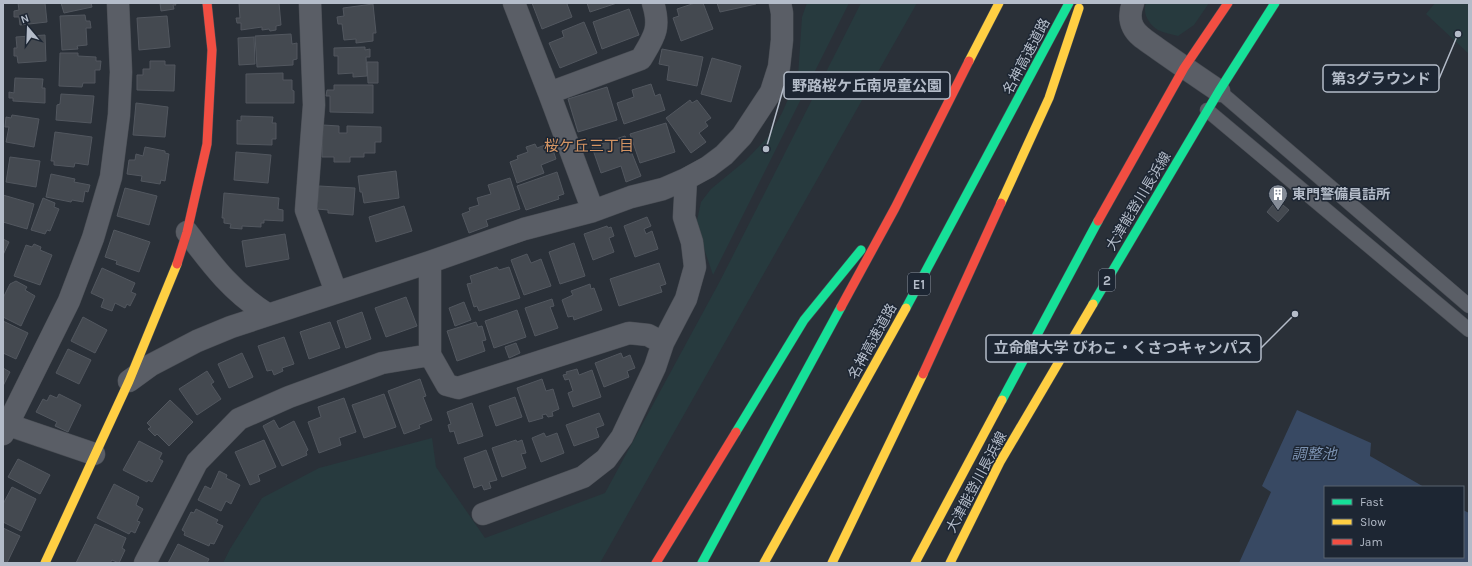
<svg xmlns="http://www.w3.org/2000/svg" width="1472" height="566" viewBox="0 0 1472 566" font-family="Karla,'Noto Sans JP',sans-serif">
<rect width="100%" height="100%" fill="#2a3038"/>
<!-- green -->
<path fill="#273a3e" d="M807 3H849L713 275 696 225 701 202 711 189 745 161 769 136 782 113 798 76 802 17Z
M861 3H917L600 563H223L230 549 262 498 319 468 432 438 436 467 485 538 605 493 720 281Z
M1146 3H1209L1194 25 1178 36C1172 34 1164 33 1158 30 1149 25 1142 13 1146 3Z
M1435 3H1469V54L1426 14Z"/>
<!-- water -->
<path fill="#384963" d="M1297 410 1371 443 1370 456 1424 487H1325V557H1463V510L1469 513V563H1239L1271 492 1262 486Z"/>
<!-- building -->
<path fill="#444950" stroke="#52575f" d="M18 3H45L47 22 20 25 19 17H14V11L19 10Z
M61 3H91L92 7 64 13Z
M160 3H175L176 5H173L174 9 161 11Z
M239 3H279L281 25 276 26V30L270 31 269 29 262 30V27L241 30V23H237L236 18H240Z
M532 3H569L567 4 572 17 542 29Z
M587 3H617L590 12Z
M695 3H703L713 29 681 41 673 18 679 16 677 9Z
M717 3H756V4L720 12Z
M373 4 376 33H373V41L356 43V39L344 40 342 24H338L337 17 344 16 343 8Z
M629 9 639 35 602 49 593 22Z
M85 15 86 21H90L91 28H86L87 45 77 46 78 49 62 50 60 16Z
M167 16 170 47 139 50 137 18Z
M584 22 597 53 560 68 549 43 564 37 562 31Z
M291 34 292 44 297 43V59L293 60V65L257 67 255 36Z
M45 35 46 61 18 63 17 56H14V48H17L16 37Z
M254 37 255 64 239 65 238 38Z
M365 47V50L370 49V57H366L367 76 353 77V73L338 74V56H334V48Z
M662 49 703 57 697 86 667 80 669 66 659 64Z
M60 53H78V56L96 57V61H101L100 70H95V83H83L82 87 59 86Z
M712 58 741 66 731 102 701 94Z
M150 61H165V65H175L174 91 137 90V75H143V69H150Z
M367 62H378V83H368Z
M283 73V80H292V90L294 91V103H246V74Z
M15 78 43 79 42 88H45V103L13 101V98H9V92L14 93Z
M651 84 655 96 660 94 665 110 624 124 617 103 634 97 632 90Z
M334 85H373V113L330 112V96H326L327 90H334Z
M607 87 617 120 578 132 568 99Z
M61 94 94 96 91 123 56 120 57 105 60 104Z
M690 100 692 103 697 100 711 118 705 122 708 126 699 133 706 142 691 153 666 118Z
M136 103 168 107 165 137 133 135Z
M12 115 39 119 34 147 6 142 9 127H5L6 117 11 118Z
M241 116 273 117 272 123H276V139H272V145L237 144V120L241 121Z
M666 123 675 152 640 163 630 134Z
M323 125 339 126V133H347V126L381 127V142H375V153H364V157H350V162H334V157H322Z
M55 132 92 137 88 165 75 163 74 167 54 165V161H51Z
M625 136 641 176 626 182 621 166 601 173 592 147Z
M553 142 555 149 553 150 556 159 541 165 544 173 517 183 510 162 518 159 517 156 528 152 526 147 535 144 537 148Z
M145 147 165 151V153L169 154 165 181 161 180 160 184 141 181 142 176 127 174 129 160H135L136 154 143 156Z
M236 152 271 155 268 183 234 180Z
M10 157 40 161 36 187 6 182Z
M396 171 399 198 364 203 362 192H360L358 176Z
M557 172 564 194 558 196 559 199 526 210 517 186Z
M51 174 75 179 74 182 90 185 88 192 85 191 83 202 72 200 71 202 46 197Z
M510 178 520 209 486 220 488 226 469 233 462 214 470 211 469 208 479 205 477 198 491 194 488 185Z
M319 186 355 188 353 215 328 213V210L317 209Z
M125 188 157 196 149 225 117 216Z
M224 193 279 198 278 209 283 210V221L264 220V223H261V227L242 226V229L230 228 231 224 224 223V218H222Z
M3 195 34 204 27 229 3 222Z
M43 198 55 203 54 207 59 209 50 231 47 230 45 234 31 230Z
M1277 200 1289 210 1278 222 1267 212Z
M404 206 412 231 376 242 369 217Z
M647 217 651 226 644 229 646 234 652 231 658 249 635 257 624 226Z
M607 226 608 228 611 227 614 236 609 238 614 252 593 260 584 234Z
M114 230 150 242 139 272 116 264 117 261 105 257Z
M285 234 289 259 246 267 242 241Z
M3 239 9 242 3 255Z
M574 243 585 276 560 284 549 252Z
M34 244 41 247 40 250 52 255 40 285 14 276 26 245 32 247Z
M527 254 531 263 541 259 551 286 524 295 511 260Z
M659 263 666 284 660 286 662 292 619 306 610 279Z
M497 267 499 270 509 267 520 298 479 311 477 306 474 307 467 284 472 283 470 276Z
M102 268 135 283 131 292 136 294 130 306 127 304 125 308 115 303 112 311 101 307 104 299 91 293Z
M16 281 27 287 25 290 35 296 21 326 3 317V298L10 284Z
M590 284 591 289 594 288 602 310 574 320 573 316 568 317 562 300 573 295 571 291Z
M406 297 417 326 386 337 375 308Z
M552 299 554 306 550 307 558 328 535 336 525 308Z
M464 302 471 320 455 326 449 308Z
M517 310 526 337 494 348 485 321Z
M362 312 371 339 346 348 337 321Z
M83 317 107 330 95 353 71 341Z
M3 321 28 333 16 359 3 353Z
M330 322 340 348 309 359 300 332Z
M476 322 478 327 482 326 486 340 482 341 485 351 457 361 447 331Z
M284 337 294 364 282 368 283 371 274 375 272 370 267 371 258 346Z
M516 343 520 353 509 358 505 347Z
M68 349 91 360 79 384 56 373Z
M242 353 253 377 229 388 218 364Z
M621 353 623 358 630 355 635 368 627 371 629 377 604 387 595 363Z
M3 368 10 372 3 386Z
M577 369 579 375 592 370 601 397 573 407 568 393 573 391 569 379 565 380 563 375 567 374 566 372Z
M207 371 214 382 211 384 221 399 197 415 179 389Z
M420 379 426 396 423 397 432 420 419 425 420 428 404 434 388 391Z
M542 379 546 391 553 389 559 409 552 412 553 416 548 417 546 414 542 415 543 418 529 422 517 388Z
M59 394 81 405 68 432 55 426 57 422 36 412 43 399 47 401 50 395 57 398Z
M384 394 396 427 364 438 352 405Z
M515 397 522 417 496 426 489 406Z
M344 398 356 432 339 438 341 445 319 453 308 422 321 417 318 407Z
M170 400 193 422 169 446 157 434 155 436 148 429 151 427 147 423Z
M472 403 483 436 458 444 454 431 450 432 448 425 451 424 447 412Z
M599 413 604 425 596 428 599 437 574 446 566 425Z
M274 420 279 429 294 421 308 450 306 452 307 455 282 466 263 426Z
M544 433 546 437 557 433 564 453 541 462 532 438Z
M264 440 276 467 258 475 260 481 250 485 235 452Z
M516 440 517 442 522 440 526 453 521 454 526 468 502 477 492 448Z
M139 441 162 453 159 459 163 461 152 482 148 480 147 482 123 470Z
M486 450 497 480 489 482 491 488 484 490 482 485 474 488 464 458Z
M18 459 50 475 40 494 8 477Z
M219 471 227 475 226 478 240 485 231 504 226 501 221 511 198 500 205 486 211 489Z
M114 484 139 497 136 505 143 509 137 521 140 522 135 533 131 531 129 534 97 518Z
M12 487 36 499 21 531 3 522V504Z
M196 509 218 520 216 523 223 526 214 544 210 543 209 546 184 535 185 532 182 530 191 512 194 513Z
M95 524 126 538 122 548 125 550 119 563 112 560 110 563H76Z
M3 528 20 536 7 563H3Z
M178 544 209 559 207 563H168Z"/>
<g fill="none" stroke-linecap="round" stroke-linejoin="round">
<defs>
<path id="lane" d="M1219 91 1469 306
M1207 110 1469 330"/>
<path id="street" d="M310 3 314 105 306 210 336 292
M514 3 549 93
M1133 3C1130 11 1129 19 1133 27 1138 37 1149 42 1158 49 1178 63 1198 77 1219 91
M593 211 549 93 641 59C654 37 661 29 653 3
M187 232C212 265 231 291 267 314
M430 262V355L447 385 458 388 629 333 648 335 663 343
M129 381 151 365 197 341 231 327 430 262 524 229 593 211 631 197 663 189 686 179 708 167 724 155 742 136 771 92 779 67 782 40V13L780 3
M3 423 94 454
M3 434 69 301 93 238 111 177 119 115 121 72 118 3
M483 514 583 477 606 459 622 437 655 367 663 343 686 299 695 267 692 242 684 217 686 179
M145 563 197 462 239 419 289 397 382 363 430 355"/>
<path id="fast" d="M1093 304 1219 91 1275 3
M906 308 1069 3
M1002 400 1098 221
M736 432 804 320 861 250
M702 563 841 307"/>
<path id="slow" d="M969 61 999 3
M1001 203 1049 98 1079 8
M45 563 129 381 177 264
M764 563 906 308
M832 563 923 374
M915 563 1002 400
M950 563 1000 462 1093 304"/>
<path id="jam" d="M1098 221 1184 68 1228 3
M177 264 187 232 207 144 212 50 207 3
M841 307 895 208 969 61
M923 374 1001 203
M656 563 736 432"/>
</defs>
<!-- lane casing -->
<use href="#lane" stroke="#484c53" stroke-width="15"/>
<!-- street casing -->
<use href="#street" stroke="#484c53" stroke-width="23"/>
<!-- fast casing -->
<use href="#fast" stroke="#484c53" stroke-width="10"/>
<!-- slow casing -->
<use href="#slow" stroke="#484c53" stroke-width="10"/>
<!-- jam casing -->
<use href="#jam" stroke="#484c53" stroke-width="10"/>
<!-- lane -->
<use href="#lane" stroke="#5a5e66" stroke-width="14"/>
<!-- street -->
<use href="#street" stroke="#5a5e66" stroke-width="22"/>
<!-- fast -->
<use href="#fast" stroke="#16e098" stroke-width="9"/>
<!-- slow -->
<use href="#slow" stroke="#ffcf43" stroke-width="9"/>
<!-- jam -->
<use href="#jam" stroke="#f24e42" stroke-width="9"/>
</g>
<!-- icons -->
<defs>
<symbol id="building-pin" viewBox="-11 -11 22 30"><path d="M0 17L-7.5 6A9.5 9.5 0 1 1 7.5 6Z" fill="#848b96" stroke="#1d2633"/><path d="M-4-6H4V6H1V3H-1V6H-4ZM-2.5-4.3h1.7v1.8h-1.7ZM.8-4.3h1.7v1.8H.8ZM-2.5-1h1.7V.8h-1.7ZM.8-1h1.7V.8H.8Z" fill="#fff"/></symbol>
</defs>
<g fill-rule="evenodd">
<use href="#building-pin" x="1267" y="183" width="22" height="30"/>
</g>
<g text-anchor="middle" stroke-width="3" stroke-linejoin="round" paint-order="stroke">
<!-- shield labels -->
<g fill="#1d2633" stroke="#878f9c" stroke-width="1">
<rect x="1099" y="269" width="16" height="22" rx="3"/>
<rect x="908" y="273" width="22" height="22" rx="3"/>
</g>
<g font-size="13" font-weight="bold" fill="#b4bcc9">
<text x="1107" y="285">2</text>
<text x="919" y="289">E1</text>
</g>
<!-- street labels -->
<g font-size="14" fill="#b4bcc9" stroke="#1d2633">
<text transform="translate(1026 56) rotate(-62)" y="5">名神高速道路</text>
<text transform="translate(1138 201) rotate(-59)" y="5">大津能登川長浜線</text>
<text transform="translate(872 341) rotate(-61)" y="5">名神高速道路</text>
<text transform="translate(976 482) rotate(-62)" y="5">大津能登川長浜線</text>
</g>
<!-- poi labels -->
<g font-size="14" font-weight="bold" fill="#b4bcc9" stroke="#1d2633" text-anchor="start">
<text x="1292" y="199">東門警備員詰所</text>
</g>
<!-- neighbourhood labels -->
<g font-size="15" fill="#d59563" stroke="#1d2633">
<text x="589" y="151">桜ケ丘三丁目</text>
</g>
<!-- water labels -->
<g font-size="15" font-style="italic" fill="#7c92b1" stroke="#1d2633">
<text x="1314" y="459">調整池</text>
</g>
</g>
<!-- callouts -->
<path fill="none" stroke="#b4bcc9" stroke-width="1.5" d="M1458 34L1439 79M766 149L784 86M1295 314L1261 348"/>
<g fill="#b4bcc9" stroke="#1d2633" stroke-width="1.5">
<circle cx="1458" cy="34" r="4"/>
<circle cx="766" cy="149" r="4"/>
<circle cx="1295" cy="314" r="4"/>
</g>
<g fill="#1d2633" stroke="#b4bcc9" stroke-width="1.5">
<rect x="1323" y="65" width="116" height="27" rx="4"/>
<rect x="784" y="72" width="166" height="27" rx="4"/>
<rect x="986" y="335" width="275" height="27" rx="4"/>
</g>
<g font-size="15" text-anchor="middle" font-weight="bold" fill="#b4bcc9">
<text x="1381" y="84">第3グラウンド</text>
<text x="867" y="91">野路桜ケ丘南児童公園</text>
<text x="1123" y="353">立命館大学 びわこ・くさつキャンパス</text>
</g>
<!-- border -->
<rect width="1472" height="566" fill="none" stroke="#b4bcc9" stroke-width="8"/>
<!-- legend -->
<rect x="1324" y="486" width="140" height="72" fill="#1d2633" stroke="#59626f"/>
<rect x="1332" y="499" width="20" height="6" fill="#16e098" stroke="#59626f"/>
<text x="1360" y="506" font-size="12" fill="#b4bcc9">Fast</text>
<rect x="1332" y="519" width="20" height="6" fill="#ffcf43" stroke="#59626f"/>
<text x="1360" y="526" font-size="12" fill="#b4bcc9">Slow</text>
<rect x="1332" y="539" width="20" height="6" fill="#f24e42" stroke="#59626f"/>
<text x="1360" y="546" font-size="12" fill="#b4bcc9">Jam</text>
<!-- north arrow -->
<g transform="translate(28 28) rotate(341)" stroke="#1d2633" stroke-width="3" paint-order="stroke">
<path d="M0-3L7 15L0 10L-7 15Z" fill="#b4bcc9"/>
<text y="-6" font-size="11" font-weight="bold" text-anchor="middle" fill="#b4bcc9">N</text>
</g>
</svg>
